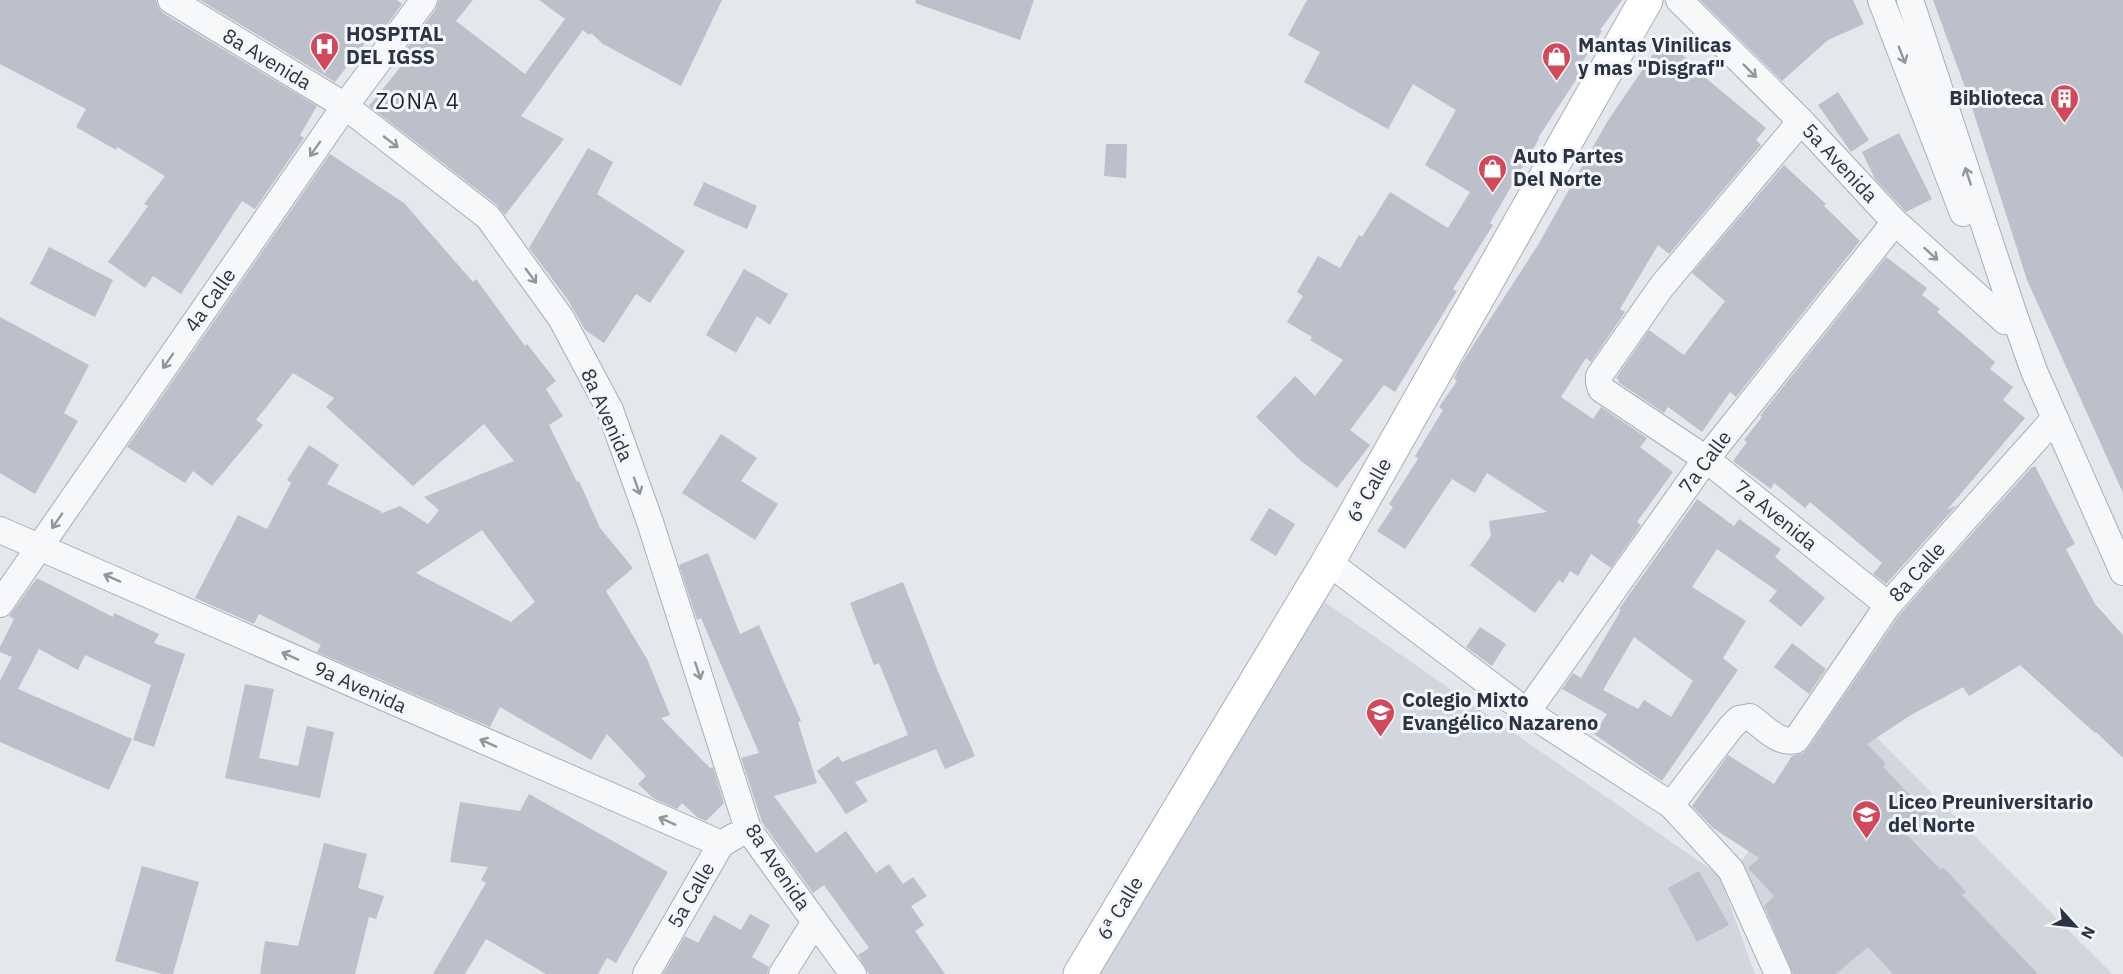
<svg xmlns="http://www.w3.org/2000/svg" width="2123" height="974" viewBox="0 0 2123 974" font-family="'IBM Plex Sans',sans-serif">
<rect width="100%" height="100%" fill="#e4e7ec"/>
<!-- built -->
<path fill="#d2d6de" d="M1323 601 1719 875 1755 974H1097Z
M1872 733 2112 974H1781L1731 862H1741L1770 817Z"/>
<!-- building -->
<path fill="#bbc0ca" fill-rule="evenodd" d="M0 0H156L158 7 163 13 317 106 300 135 304 138 255 209 242 201 181 294 153 276 145 288 108 262 148 206 144 204 165 176 117 147 116 150 76 127 86 109 0 64Z
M200 0H397L402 4 374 42 369 38 335 82Z
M439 0H473L456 21 525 74 565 19 539 0H722L681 86 603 44 591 33 589 35 583 30 521 116 564 139 505 215 497 205 369 106 402 65 397 61 436 9Z
M916 0H1034L1020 40 915 3Z
M1307 0H1622L1600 30 1602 31 1581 64 1585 66 1538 138 1539 139 1490 223 1493 225 1453 289 1457 291 1395 392 1384 385 1350 430 1370 445 1337 488 1301 461 1256 417 1295 376 1315 396 1343 360 1310 340 1312 337 1287 322 1303 296 1297 292 1318 256 1340 268 1359 235 1362 237 1390 192 1448 228 1470 192 1425 165 1456 110 1413 84 1388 129 1304 82 1320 52 1288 35Z
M1700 0H1853L1864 24 1828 40 1782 81Z
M1933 0H2123V493L2027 280 1969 98Z
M1662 41 1692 62 1690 65 1766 128 1756 140 1761 145 1669 254 1658 245 1620 309 1625 312 1591 362 1586 358 1561 397 1593 419 1601 407 1647 438 1640 447 1673 472 1637 522 1641 525 1611 568 1591 554 1578 576 1570 571 1563 583 1559 580 1535 613 1470 565 1491 536 1489 521 1547 512 1487 473 1475 493 1452 479 1405 549 1377 531 1393 507 1389 504 1418 459 1415 456 1443 410 1439 407 1457 381 1454 378 1461 364 1538 245 1607 122Z
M1838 92 1869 140 1851 152 1818 105Z
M1899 133 1932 199 1906 212 1875 179 1862 152Z
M1106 144H1127L1126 178 1104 176Z
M588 148 613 162 597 194 685 251 650 303 636 294 604 343 585 330 568 300 529 248Z
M330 154 404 203 473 282 476 279 525 346 527 344 556 381 546 389 563 416 549 425 577 482 579 481 600 528 633 568 606 591 647 659 670 715 661 718 710 768 713 767 724 803 706 821 697 817 682 803 677 809 653 798 638 784 646 776 607 734 591 760 500 707 490 727 317 652 321 645 259 614 254 624 195 598 238 515 267 529 291 483 287 480 309 445 339 465 327 484 382 512 380 514 400 506 428 524 439 510 424 497 514 461 484 424 413 486 326 407 334 398 293 373 256 420 263 425 212 486 193 471 185 483 127 447ZM482 530 535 602 511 622 416 573Z
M1784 165 1826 204 1824 206 1860 241 1736 397 1730 392 1702 432 1668 407 1664 413 1618 382 1619 380 1616 378 1649 330 1684 355 1725 301 1692 273Z
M704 182 757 206 747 229 693 205Z
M49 247 113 280 95 317 30 284Z
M1886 257 1927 288 1922 295 1940 309 1937 312 1995 362 1990 369 2013 387 2003 400 2025 418 1947 510 1957 505 1886 584 1873 574 1882 563 1810 502 1805 508 1774 483 1771 489 1733 461 1747 442 1744 440 1762 417 1760 416Z
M744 269 788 294 770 325 757 316 736 353 706 335Z
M0 317 89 365 64 413 78 421 35 494 0 473Z
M721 434 757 458 741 481 778 504 755 540 682 493Z
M2035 466 2075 544 2066 549 2095 604 2123 635V758L2096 732 2095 733 2020 665 1969 696 1963 687 1911 715 1867 744 1886 764 1883 767 1927 813 1906 834 1941 870 1943 867 1966 892 1962 895 2038 974H1893L1868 947 1836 974H1793L1764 906 1774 896 1748 868 1759 858 1713 828 1692 806 1728 755 1774 784 1792 756 1803 753 1808 748 1900 614 2030 469Z
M1697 499 1734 526 1739 519 1781 549 1775 557 1825 598 1801 627 1769 601 1777 591 1717 549 1692 587 1746 621 1723 658 1738 670 1662 781 1594 734 1607 714 1562 689 1573 673 1581 678 1621 610 1619 609ZM1634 637 1693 681 1671 717 1644 700 1638 709 1603 690Z
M1269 508 1295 524 1276 556 1250 540Z
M708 553 740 634 759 625 801 721 798 722 817 783 774 796 816 853 846 831 876 873 889 864 903 884 913 877 927 896 911 906 924 925 915 931 945 974H869L858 955 869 948 824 885 813 893 762 822 741 758 759 753 701 618 697 620 679 565Z
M37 578 113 617 114 613 159 634 154 643 185 654 154 747 133 740 151 685 85 655 78 670 39 649 18 689 132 739 109 790 0 742V681L12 657 0 652V647L14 619 9 616Z
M903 582 939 674 975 756 945 769 936 749 855 782 868 801 846 814 817 771 838 756 842 762 908 735 879 663 874 665 850 603Z
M1480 627 1506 644 1492 666 1466 647Z
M1792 643 1826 669 1809 694 1774 667Z
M245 684 274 689 259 758 298 766 307 726 334 732 320 798 225 778Z
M529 794 668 872 616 963 607 958 598 974H546L486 939 465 974H433L486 883 481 880 488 867 450 862 460 802 520 811Z
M324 843 367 854 358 888 384 896 376 919 369 917 355 974H260L265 941 298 946Z
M142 866 199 882 173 974H162L115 961Z
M1699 871 1729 925 1697 942 1668 888Z
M750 914 770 925 752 957 769 967 767 974H663L685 936 698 943 714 915 741 930Z"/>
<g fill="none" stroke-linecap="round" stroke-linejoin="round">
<defs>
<path id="minor" d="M171 0 345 106 488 217 561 318 610 410 650 522 748 829 853 974
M1679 0 1801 121 1895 222 2005 321
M1881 0 1963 213
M1910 0 2012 309 2034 371 2123 572
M1801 121 1662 286 1599 376V382L1601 389 1706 459 1888 605
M0 530 721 844
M1328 562 1527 712 1671 805 1731 870 1778 974
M0 604 345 106 424 0
M1527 712 1706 459 1895 222
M1671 805 1731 727 1739 719 1750 717C1763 726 1779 745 1796 740L1888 605 2055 418
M646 974 721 844 735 836
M782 974 815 922"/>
<path id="secondary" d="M1080 974 1328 562 1646 0"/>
</defs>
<!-- minor casing -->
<use href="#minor" stroke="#a9aeb7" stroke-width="28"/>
<!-- secondary casing -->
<use href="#secondary" stroke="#a9aeb7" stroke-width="35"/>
<!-- minor -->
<use href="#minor" stroke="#f7f8fa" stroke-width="26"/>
<!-- secondary -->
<use href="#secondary" stroke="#fff" stroke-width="33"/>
</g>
<!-- one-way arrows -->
<defs><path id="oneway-shaft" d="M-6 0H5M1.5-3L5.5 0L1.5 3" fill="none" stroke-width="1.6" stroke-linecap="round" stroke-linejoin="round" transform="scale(1.5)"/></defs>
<g stroke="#9196a0">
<use href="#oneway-shaft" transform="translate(1902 55) rotate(69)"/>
<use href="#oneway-shaft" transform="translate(1750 71) rotate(45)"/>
<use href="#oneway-shaft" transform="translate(391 142) rotate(38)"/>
<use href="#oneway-shaft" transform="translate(315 149) rotate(125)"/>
<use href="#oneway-shaft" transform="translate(1968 176) rotate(-108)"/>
<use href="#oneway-shaft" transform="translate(1931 254) rotate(42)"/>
<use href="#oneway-shaft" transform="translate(531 276) rotate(54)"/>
<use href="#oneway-shaft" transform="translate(168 361) rotate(125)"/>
<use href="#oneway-shaft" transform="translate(637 486) rotate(70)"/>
<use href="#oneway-shaft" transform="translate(57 521) rotate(125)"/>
<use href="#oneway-shaft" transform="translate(112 578) rotate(-156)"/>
<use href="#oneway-shaft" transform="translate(290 656) rotate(-156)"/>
<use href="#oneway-shaft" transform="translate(698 671) rotate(72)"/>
<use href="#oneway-shaft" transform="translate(488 743) rotate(-156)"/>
<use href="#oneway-shaft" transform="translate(667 821) rotate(-156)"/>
</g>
<!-- icons -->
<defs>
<symbol id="hospital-pin" viewBox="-11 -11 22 30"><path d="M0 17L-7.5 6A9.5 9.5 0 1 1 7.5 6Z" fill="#d1495b" stroke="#f4f6f9"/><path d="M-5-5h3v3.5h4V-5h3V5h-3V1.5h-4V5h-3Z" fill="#fff"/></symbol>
<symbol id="shop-pin" viewBox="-11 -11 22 30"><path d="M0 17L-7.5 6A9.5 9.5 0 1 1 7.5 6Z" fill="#d1495b" stroke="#f4f6f9"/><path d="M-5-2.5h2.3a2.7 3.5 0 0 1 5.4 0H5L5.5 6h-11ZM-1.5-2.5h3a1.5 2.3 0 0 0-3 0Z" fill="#fff"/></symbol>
<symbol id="building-pin" viewBox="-11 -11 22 30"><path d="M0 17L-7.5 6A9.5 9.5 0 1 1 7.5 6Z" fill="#d1495b" stroke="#f4f6f9"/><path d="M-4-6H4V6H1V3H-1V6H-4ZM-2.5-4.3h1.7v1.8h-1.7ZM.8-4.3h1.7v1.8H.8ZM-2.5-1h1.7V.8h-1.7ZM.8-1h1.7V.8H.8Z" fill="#fff"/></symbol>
<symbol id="university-pin" viewBox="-11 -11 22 30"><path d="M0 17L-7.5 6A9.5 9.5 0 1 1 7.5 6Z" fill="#d1495b" stroke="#f4f6f9"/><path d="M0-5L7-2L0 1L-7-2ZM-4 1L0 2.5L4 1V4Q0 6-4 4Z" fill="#fff"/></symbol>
<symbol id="school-pin" viewBox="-11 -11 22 30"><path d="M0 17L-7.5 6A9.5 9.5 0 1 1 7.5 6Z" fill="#d1495b" stroke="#f4f6f9"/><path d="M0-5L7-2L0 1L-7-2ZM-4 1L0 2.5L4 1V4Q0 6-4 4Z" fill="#fff"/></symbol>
</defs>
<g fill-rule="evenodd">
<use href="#hospital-pin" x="308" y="30" width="33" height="45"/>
<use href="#shop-pin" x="1540" y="40" width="33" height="45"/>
<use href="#building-pin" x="2048" y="82" width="33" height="45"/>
<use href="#shop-pin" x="1476" y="152" width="33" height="45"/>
<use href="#university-pin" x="1364" y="696" width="33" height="45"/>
<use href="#school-pin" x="1850" y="798" width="33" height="45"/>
</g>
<g text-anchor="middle" stroke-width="6" stroke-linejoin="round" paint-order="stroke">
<!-- poi labels -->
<g font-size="20" font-weight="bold" fill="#2b3445" stroke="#f4f6f9" text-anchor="start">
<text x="346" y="41">HOSPITAL<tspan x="346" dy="23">DEL IGSS</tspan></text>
<text x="1578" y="52">Mantas Vinilicas<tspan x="1578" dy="23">y mas "Disgraf"</tspan></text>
<text x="2044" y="105" text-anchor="end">Biblioteca</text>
<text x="1513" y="163">Auto Partes<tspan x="1513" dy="23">Del Norte</tspan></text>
<text x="1402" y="707">Colegio Mixto<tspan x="1402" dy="23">Evangélico Nazareno</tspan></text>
<text x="1888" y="809">Liceo Preuniversitario<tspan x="1888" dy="23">del Norte</tspan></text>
</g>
<!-- street labels -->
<g font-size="20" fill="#2b3445" stroke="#f4f6f9">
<text transform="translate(267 59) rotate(31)" y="7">8a Avenida</text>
<text transform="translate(1840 163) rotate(47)" y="7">5a Avenida</text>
<text transform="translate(210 300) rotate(-55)" y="7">4a Calle</text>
<text transform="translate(607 415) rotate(66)" y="7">8a Avenida</text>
<text transform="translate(1705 462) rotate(-53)" y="7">7a Calle</text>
<text transform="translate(1369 490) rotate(-61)" y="7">6ª Calle</text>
<text transform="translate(1776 515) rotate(39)" y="7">7a Avenida</text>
<text transform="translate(1917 572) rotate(-48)" y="7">8a Calle</text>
<text transform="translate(360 687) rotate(24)" y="7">9a Avenida</text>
<text transform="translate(778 867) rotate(56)" y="7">8a Avenida</text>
<text transform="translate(691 895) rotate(-60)" y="7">5a Calle</text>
<text transform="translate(1120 908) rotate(-59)" y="7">6ª Calle</text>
</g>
<!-- quarter labels -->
<g font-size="22" letter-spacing="1.5" fill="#1d2536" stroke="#f4f6f9">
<text x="418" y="109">ZONA 4</text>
</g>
</g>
<!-- north arrow -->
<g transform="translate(2075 926) rotate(117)" stroke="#f4f6f9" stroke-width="4.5" paint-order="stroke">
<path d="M0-4.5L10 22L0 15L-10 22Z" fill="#2b3445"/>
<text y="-9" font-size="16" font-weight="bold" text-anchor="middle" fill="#2b3445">N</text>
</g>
</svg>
